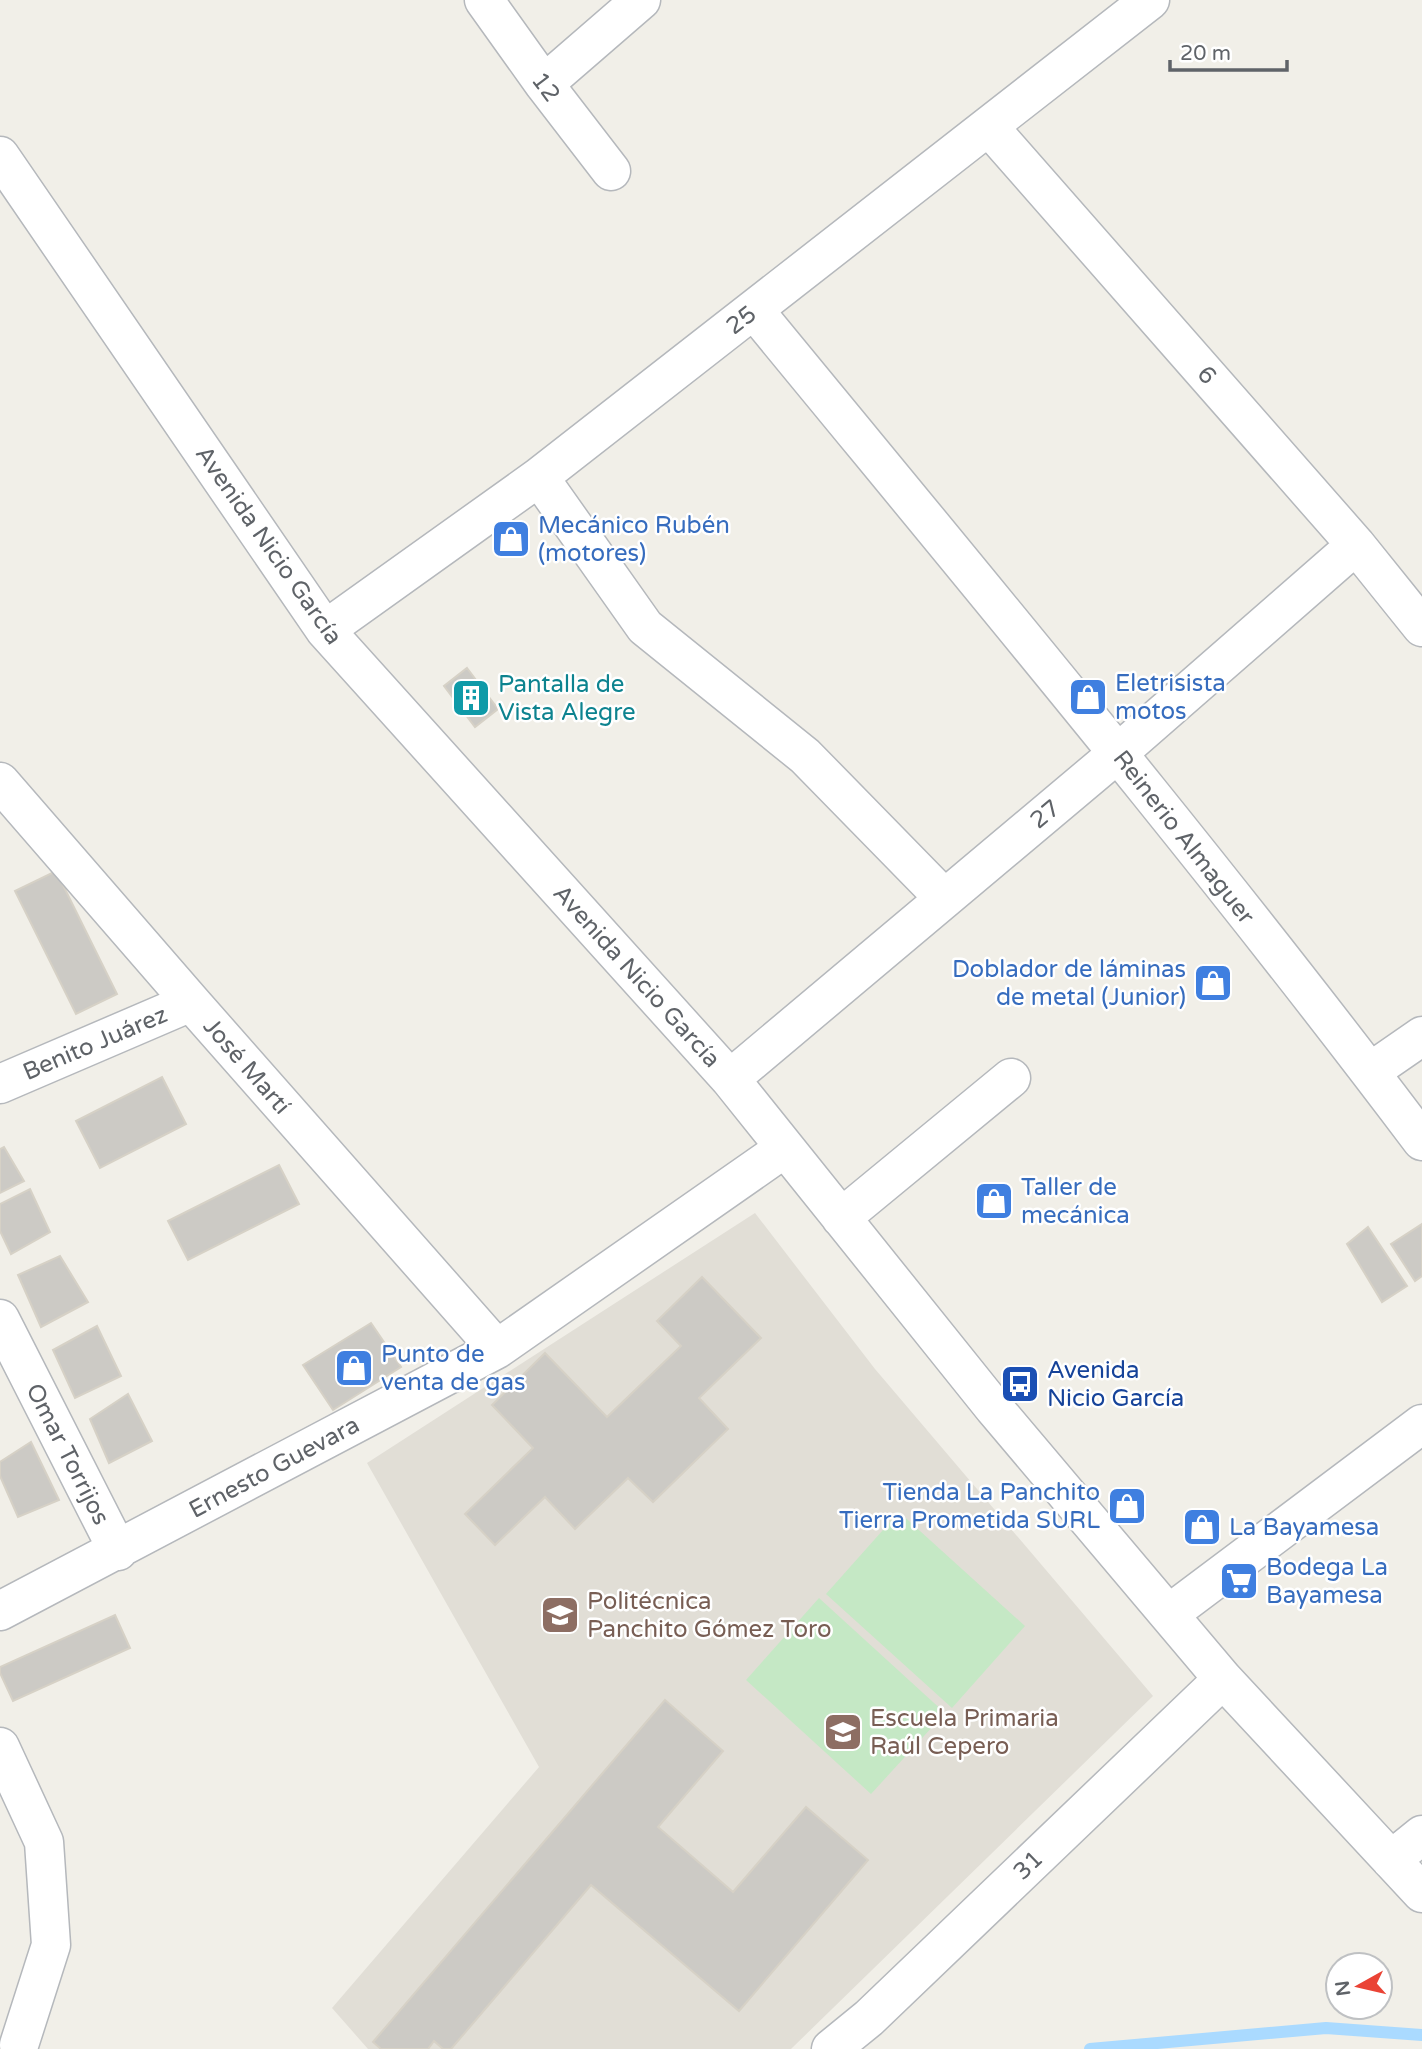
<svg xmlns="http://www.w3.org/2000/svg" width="1422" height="2049" font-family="'Varela Round',sans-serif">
	<rect width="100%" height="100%" fill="#f1efe8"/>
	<path fill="#e1ded6" d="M755,1213l120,156 278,327 -362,353h-423l-36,-41 207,-241 -172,-304z"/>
	<path fill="#c5e8c5" d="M899,1512l126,114 -73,82 -126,-114z
		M819,1598l126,115 -74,81 -125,-114z"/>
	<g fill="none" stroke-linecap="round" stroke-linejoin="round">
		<path stroke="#aadaff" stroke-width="12" d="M1090,2049l236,-21 96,7"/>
	</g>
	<path fill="#cccac5" stroke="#d6d1c6" stroke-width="2" d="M467,668l31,41 -23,18 -31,-41z
		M56,871l61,123 -41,20 -61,-123z
		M162,1077l24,47 -86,44 -24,-47z
		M4,1147l20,34 -24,12v-44z
		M279,1165l20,39 -111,56 -20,-39z
		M30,1189l20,43 -39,22 -11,-23v-27z
		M1422,1224v52l-7,5 -24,-37z
		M1368,1227l39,59 -25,16 -35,-58z
		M60,1256l28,46 -47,25 -23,-52z
		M702,1277l59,61 -62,60 29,31 -75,73 -25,-24 -53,51 -30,-32 -50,48 -30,-31 68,-66 -41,-43 53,-52 62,64 74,-71 -24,-25z
		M371,1323l30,44 -68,43 -30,-45z
		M97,1326l24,50 -46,22 -22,-48z
		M128,1394l24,47 -43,22 -19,-44z
		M31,1442l28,58 -41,17 -18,-41v-14z
		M115,1615l15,33 -117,53 -13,-28v-6z
		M665,1700l58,51 -65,76 75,65 73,-85 62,53 -129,151 -148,-126 -140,164h-8l-9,-8 -6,8h-47l-8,-7z"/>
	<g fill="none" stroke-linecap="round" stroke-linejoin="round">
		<defs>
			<path id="minor" d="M484,0l60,84 67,87
				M544,84l97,-84
				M989,127l367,418 66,82
				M0,156l325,474 405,449 264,329 229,271 199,214
				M754,310c225,274 454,547 668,831
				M539,477l106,150 160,129 139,142
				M325,630l214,-153 611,-477
				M0,782l191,220 306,347
				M1370,1072l52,-36
				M730,1079l388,-326 238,-208
				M0,1084l191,-82
				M841,1218l170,-140
				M0,1319l118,232
				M0,1611l497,-262 288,-201
				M1169,1614l253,-190
				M0,1747l44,95 7,103 -32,100
				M1391,1860l31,-25
				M831,2049l38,-31 354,-339"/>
		</defs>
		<use href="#minor" stroke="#b5b8bc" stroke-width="41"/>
		<use href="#minor" stroke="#fff" stroke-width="38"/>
	</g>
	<defs>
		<symbol id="shop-square" viewBox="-11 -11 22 22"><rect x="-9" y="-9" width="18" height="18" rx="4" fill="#3f7fe0" stroke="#fff"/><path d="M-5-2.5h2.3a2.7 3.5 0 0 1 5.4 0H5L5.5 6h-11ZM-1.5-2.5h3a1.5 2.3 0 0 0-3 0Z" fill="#fff"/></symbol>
		<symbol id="building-square" viewBox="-11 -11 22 22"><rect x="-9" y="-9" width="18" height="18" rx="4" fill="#0f9aa8" stroke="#fff"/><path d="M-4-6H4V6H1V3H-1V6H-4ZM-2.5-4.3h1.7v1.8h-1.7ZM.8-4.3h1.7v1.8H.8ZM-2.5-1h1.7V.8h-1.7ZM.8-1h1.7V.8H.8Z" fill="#fff"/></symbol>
		<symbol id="bus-square" viewBox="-11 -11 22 22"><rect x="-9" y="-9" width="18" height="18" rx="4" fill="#1a4fb4" stroke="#fff"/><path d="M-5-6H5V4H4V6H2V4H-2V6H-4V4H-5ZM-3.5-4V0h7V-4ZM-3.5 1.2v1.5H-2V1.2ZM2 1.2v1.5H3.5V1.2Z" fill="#fff"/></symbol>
		<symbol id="supermarket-square" viewBox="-11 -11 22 22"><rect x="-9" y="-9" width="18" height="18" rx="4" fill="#3f7fe0" stroke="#fff"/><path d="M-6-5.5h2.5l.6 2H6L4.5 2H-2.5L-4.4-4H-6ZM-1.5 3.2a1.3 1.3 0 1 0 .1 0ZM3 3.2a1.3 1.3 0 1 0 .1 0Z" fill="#fff"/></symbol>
		<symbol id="school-square" viewBox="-11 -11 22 22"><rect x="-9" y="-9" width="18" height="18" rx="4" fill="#8d6e63" stroke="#fff"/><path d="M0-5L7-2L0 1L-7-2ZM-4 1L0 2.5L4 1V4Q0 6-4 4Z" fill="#fff"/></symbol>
	</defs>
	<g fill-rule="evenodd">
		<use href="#shop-square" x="489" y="517" width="44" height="44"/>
		<use href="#shop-square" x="1066" y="675" width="44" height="44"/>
		<use href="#building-square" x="449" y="676" width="44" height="44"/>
		<use href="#shop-square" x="1191" y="961" width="44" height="44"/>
		<use href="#shop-square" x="972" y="1179" width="44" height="44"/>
		<use href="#shop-square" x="332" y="1346" width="44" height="44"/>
		<use href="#bus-square" x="998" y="1362" width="44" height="44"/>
		<use href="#shop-square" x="1105" y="1484" width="44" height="44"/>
		<use href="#shop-square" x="1180" y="1505" width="44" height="44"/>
		<use href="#supermarket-square" x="1217" y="1559" width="44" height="44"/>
		<use href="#school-square" x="538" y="1593" width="44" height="44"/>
		<use href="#school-square" x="821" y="1710" width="44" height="44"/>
	</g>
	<g text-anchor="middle" stroke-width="5" stroke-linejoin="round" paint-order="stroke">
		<g font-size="24" fill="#5f6368" stroke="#fff">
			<text transform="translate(546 87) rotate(53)" y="8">12</text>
			<text transform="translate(741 320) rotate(-38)" y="8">25</text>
			<text transform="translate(1207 375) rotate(49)" y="8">6</text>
			<text transform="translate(269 545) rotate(55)" y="8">Avenida Nicio García</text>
			<text transform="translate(1045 814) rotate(-40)" y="8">27</text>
			<text transform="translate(1184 837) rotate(52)" y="8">Reinerio Almaguer</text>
			<text transform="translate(637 976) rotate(48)" y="8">Avenida Nicio García</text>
			<text transform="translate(95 1043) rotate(-23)" y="8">Benito Juárez</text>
			<text transform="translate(247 1066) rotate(49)" y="8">José Martí</text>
			<text transform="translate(68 1454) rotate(63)" y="8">Omar Torrijos</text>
			<text transform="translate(274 1467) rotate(-28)" y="8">Ernesto Guevara</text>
			<text transform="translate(1028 1865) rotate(-44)" y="8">31</text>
		</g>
		<g font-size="24" fill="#366cbe" stroke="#fff" text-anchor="start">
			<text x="538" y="533">Mecánico Rubén<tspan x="538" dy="28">(motores)</tspan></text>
			<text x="1115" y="691">Eletrisista<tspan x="1115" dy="28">motos</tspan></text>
			<text x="1186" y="977" text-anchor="end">Doblador de láminas<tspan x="1186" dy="28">de metal (Junior)</tspan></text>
			<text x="1021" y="1195">Taller de<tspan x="1021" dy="28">mecánica</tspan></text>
			<text x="381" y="1362">Punto de<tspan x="381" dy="28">venta de gas</tspan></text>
			<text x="1100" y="1500" text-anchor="end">Tienda La Panchito<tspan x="1100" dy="28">Tierra Prometida SURL</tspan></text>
			<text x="1229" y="1535">La Bayamesa</text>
			<text x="1266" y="1575">Bodega La<tspan x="1266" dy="28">Bayamesa</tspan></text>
		</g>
		<g font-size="24" fill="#0d838f" stroke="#fff" text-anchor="start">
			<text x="498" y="692">Pantalla de<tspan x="498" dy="28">Vista Alegre</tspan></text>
		</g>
		<g font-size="24" fill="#164399" stroke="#fff" text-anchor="start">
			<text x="1047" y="1378">Avenida<tspan x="1047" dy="28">Nicio García</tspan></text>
		</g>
		<g font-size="24" fill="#785e54" stroke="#fff" text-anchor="start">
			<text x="587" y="1609">Politécnica<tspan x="587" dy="28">Panchito Gómez Toro</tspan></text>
			<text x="870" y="1726">Escuela Primaria<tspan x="870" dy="28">Raúl Cepero</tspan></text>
		</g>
	</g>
	<g transform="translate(1359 1986) rotate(262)"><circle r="33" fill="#ffffff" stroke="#bfc1c3" stroke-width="2"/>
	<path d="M0-5L12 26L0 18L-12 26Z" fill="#ea4335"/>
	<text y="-10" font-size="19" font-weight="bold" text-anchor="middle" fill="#5f6368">N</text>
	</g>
	<path d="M1170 60v10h117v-10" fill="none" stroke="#5f6368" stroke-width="3.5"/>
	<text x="1180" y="60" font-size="21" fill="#5f6368" stroke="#ffffff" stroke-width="5" paint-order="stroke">20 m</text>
</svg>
